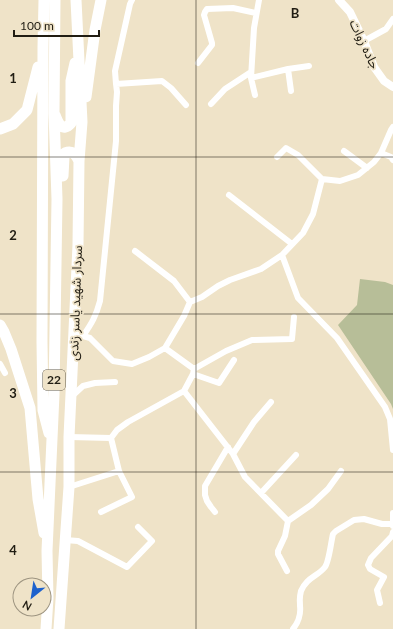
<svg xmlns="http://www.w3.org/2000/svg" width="393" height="629" font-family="Lato,'Noto Sans Arabic',sans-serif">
	<rect width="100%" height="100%" fill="#efe3c8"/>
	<path fill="#b7be98" d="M360,279l25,3 8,3v124l-2,-5 -53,-79 19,-20z"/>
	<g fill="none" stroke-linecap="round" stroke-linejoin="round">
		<path stroke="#fff" stroke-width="6" d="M364,41l22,-12 7,-10
			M198,63l14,-18v-2l-8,-28 1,-3 2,-3 26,-1 23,5
			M288,69l3,22
			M251,78l37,-9 21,-3
			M116,84l46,-3 9,7 15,17
			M255,95l-4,-17 3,-50 5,-28
			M211,104l14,-15 26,-17
			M344,151l23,17
			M381,153l10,4 2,3
			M277,157l9,-9 12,7 24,24
			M229,195l63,49
			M135,251l39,30 16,21
			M282,255l16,43 39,40 48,69 5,12 3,31
			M74,333l4,2 5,1 7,2 23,23 19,3 17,-7 16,-9 19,-32 6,-14 12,-5 16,-11 12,-6 31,-11 21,-14 21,-22 10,-19 9,-35 18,2 18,-6 16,-13 7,-9 10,-23 2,-3
			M83,336c9,-13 13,-20 17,-35l16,-160v-35l1,-14 -1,-8 -1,-13 15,-67 2,-4
			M165,348l29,21 -1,5 -9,17
			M0,364l5,9
			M194,369l32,-18 26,-11 40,-1 2,-22
			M193,374l26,9 15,-23
			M71,397l12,-11 12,-3 20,-1
			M69,437l42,1 6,-8 11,-8 56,-31 49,63 12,23 43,44 -3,15 -7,15v3l9,17
			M111,438l8,33
			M233,454l21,-32 17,-20
			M69,487l50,-16 13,26 -31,15
			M261,493l35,-38
			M215,512l-4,-5 -4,-6 -2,-6v-9l23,-39
			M393,513v11
			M288,521l23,-16 17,-16 13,-18
			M65,540l13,1 49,26 25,-26 -14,-14
			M380,603l-3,-13 7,-13 -14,-8 -2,-4 3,-7 21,-22 1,-4
			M293,629c5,-6 8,-15 7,-23 0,-7 -1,-7 1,-15 6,-14 16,-14 24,-24 4,-5 6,-25 8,-33l3,-3 18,-11 10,-1 18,5h11v2"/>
		<path stroke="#fff" stroke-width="8" d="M339,0l11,12 14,29 10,26 10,14 9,6"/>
		<path stroke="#fff" stroke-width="11" d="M44,0l-1,47 -1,295 1,68 6,23
			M86,97l9,-67 6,-30
			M55,115c3,8 7,18 16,8v-42l4,-18
			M0,129l13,-5 14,-14 11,-43
			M63,176l1,-19 1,-4c8,-3 11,2 14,8
			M0,325l4,7 7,17 19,59 8,91 6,34
			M46,629l2,-31 -1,-47 7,-157 3,-195 -3,-86 1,-113
			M59,629l10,-142v-50l9,-192 1,-84 3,-39 -6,-122"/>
	</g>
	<path fill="none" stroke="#211d13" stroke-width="1" stroke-opacity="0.55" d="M196,0v629M0,157h393M0,314h393M0,472h393"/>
	<g text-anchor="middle" stroke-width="3.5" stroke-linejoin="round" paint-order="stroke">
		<rect fill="#efe3c8" stroke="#5f5849" stroke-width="1" x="43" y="370" width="22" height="20" rx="3"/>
		<g font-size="12" font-weight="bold" fill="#211d13">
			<text x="54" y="384">22</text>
		</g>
		<g font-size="13" fill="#211d13" stroke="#efe3c8">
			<text transform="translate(365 44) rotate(65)" y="5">جاده زوات</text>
			<text transform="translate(75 303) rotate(-88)" y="5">سردار شهید یاسر زندی</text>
		</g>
	</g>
	<g font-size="13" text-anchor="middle" font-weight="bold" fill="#211d13" stroke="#efe3c8" stroke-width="3.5" stroke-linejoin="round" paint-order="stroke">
		<text x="295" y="18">B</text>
		<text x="13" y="83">1</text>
		<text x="13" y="240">2</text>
		<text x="13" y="398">3</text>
		<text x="13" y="555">4</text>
	</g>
	<g transform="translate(32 597) rotate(210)"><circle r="19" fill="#efe3c8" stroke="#9d9480"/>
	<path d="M0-3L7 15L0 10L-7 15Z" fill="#1e62cd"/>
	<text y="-6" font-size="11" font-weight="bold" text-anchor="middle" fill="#211d13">N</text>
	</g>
	<path d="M14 30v6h85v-6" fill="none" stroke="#211d13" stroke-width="2"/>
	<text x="20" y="30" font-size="12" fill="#211d13" stroke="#efe3c8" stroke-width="3" paint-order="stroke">100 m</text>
</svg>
